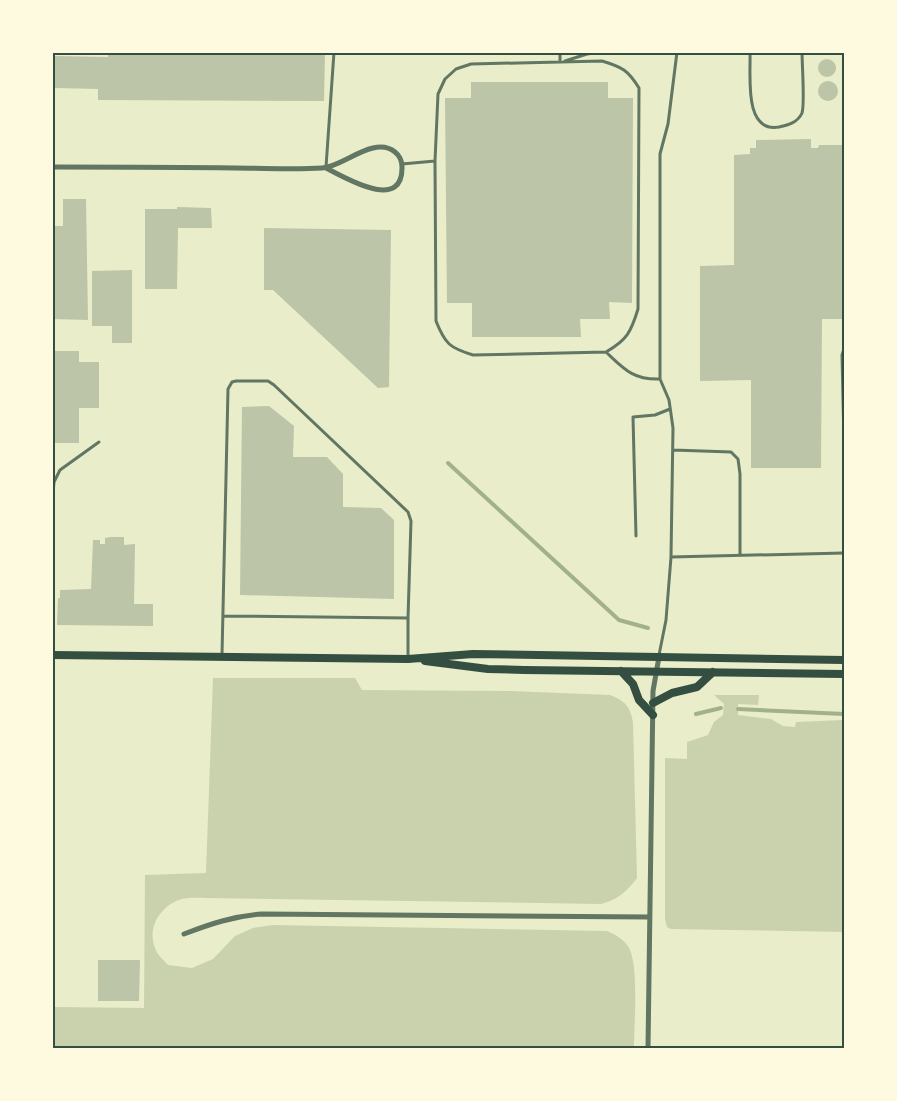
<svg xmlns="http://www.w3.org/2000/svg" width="897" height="1101" font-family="Spectral,serif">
	<rect width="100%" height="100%" fill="#e9edc9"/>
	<path fill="#cad2ad" d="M213,678h142l7,12 148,1 100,4c15,6 20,11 23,27l4,156c-11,14 -18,21 -36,26l-394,-6c-9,0 -20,-1 -28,2 -20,7 -33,30 -23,50 2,6 9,11 12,15l24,3 21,-9 22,-23 18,-8 20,-3 334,6c9,4 17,8 22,17 10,18 5,77 5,100h-581v-41l91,1 1,-133 61,-2z
		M714,695h45l-1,10 -20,-1v11l33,4 12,7 12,1 1,-5 48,-2v212l-173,-3 -4,-2 -2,-8v-161l22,1v-17l21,-7 6,-13 9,-7 1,-11z"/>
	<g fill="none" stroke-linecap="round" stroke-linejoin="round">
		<path stroke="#a3b18a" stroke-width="4" d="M448,463l171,157 29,8
			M738,709l106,5
			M696,714l25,-6"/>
	</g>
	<path fill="#bcc5a7" d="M108,52h217l-1,49 -226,-1v-11l-43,-1v-32l53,1z
		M818 68a9 9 0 1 1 18 0a9 9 0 1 1-18 0Z
		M818 91a10 10 0 1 1 20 0a10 10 0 1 1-20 0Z
		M471,82h137v16h25l-1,205 -23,-1 1,17h-30l1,18h-109v-34h-25l-2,-205h26z
		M811,139v9h7l1,-3h25v174h-22l-1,149h-70v-88l-51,1v-115l34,-1v-110l16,-1v-6h6v-8z
		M63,199h23l2,121 -36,-1v-93h11z
		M177,207l34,1 1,20h-34l-1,61h-32v-80h32z
		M264,228l127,2 -2,157 -11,1 -105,-98h-9z
		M132,270v73h-20v-17h-20v-55z
		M52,351h27v11h20v46h-20v35h-27z
		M269,406l25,20 -1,31h34l16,17v33l38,1 13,12v79l-154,-4 2,-188z
		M111,537h13v8l11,-1 -1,60h19v22l-96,-1 1,-27h2v-8l31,-1 2,-49h7v4h5v-6z
		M98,960h42l-1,41h-41z"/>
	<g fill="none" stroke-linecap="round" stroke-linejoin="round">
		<path stroke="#617663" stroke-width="3" d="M750,52c1,23 -7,81 29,75 10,-2 19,-5 23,-14 3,-9 0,-49 0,-61
			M565,61l22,-7 14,-2
			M602,61c20,6 26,9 37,27l-1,221c-7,23 -11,31 -32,43l-133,3c-23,-7 -28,-11 -37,-34l-1,-160 3,-67 7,-15 11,-10 15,-5z
			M560,62v-10
			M402,164l33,-3
			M326,167l8,-115
			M844,349l-2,6 2,88
			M606,352c18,17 27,28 54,27
			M673,450l58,2 7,7 2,15v81
			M52,504l2,-22 6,-12 39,-28
			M636,536l-3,-119 22,-2 15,-6
			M671,557l173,-4
			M224,616l184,2
			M222,655l6,-266 4,-7 4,-1h32l6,4 134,127 3,9 -3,97v39
			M659,655l7,-35 5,-63 2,-129 -4,-28 -9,-21v-225l8,-30 9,-72"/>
		<path stroke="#617663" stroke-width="5" d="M52,167c61,0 122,0 183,1 29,0 59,2 87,0 21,-1 52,-33 73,-16 5,4 7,9 7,15 1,46 -58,10 -76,1
			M184,934c26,-10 50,-18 78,-20l387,3
			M648,1048l5,-357 6,-34"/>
		<path stroke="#344e41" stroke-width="8" d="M52,655l356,4 65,-5 371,6
			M425,661l63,8 36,1 320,4
			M621,671l12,13 6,16 14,15
			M653,703l19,-10 25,-6 16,-15"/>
	</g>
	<rect width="897" height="1101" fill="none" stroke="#fefae0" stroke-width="108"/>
	<rect x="54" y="54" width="789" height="993" fill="none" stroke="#344e41" stroke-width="2"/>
</svg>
